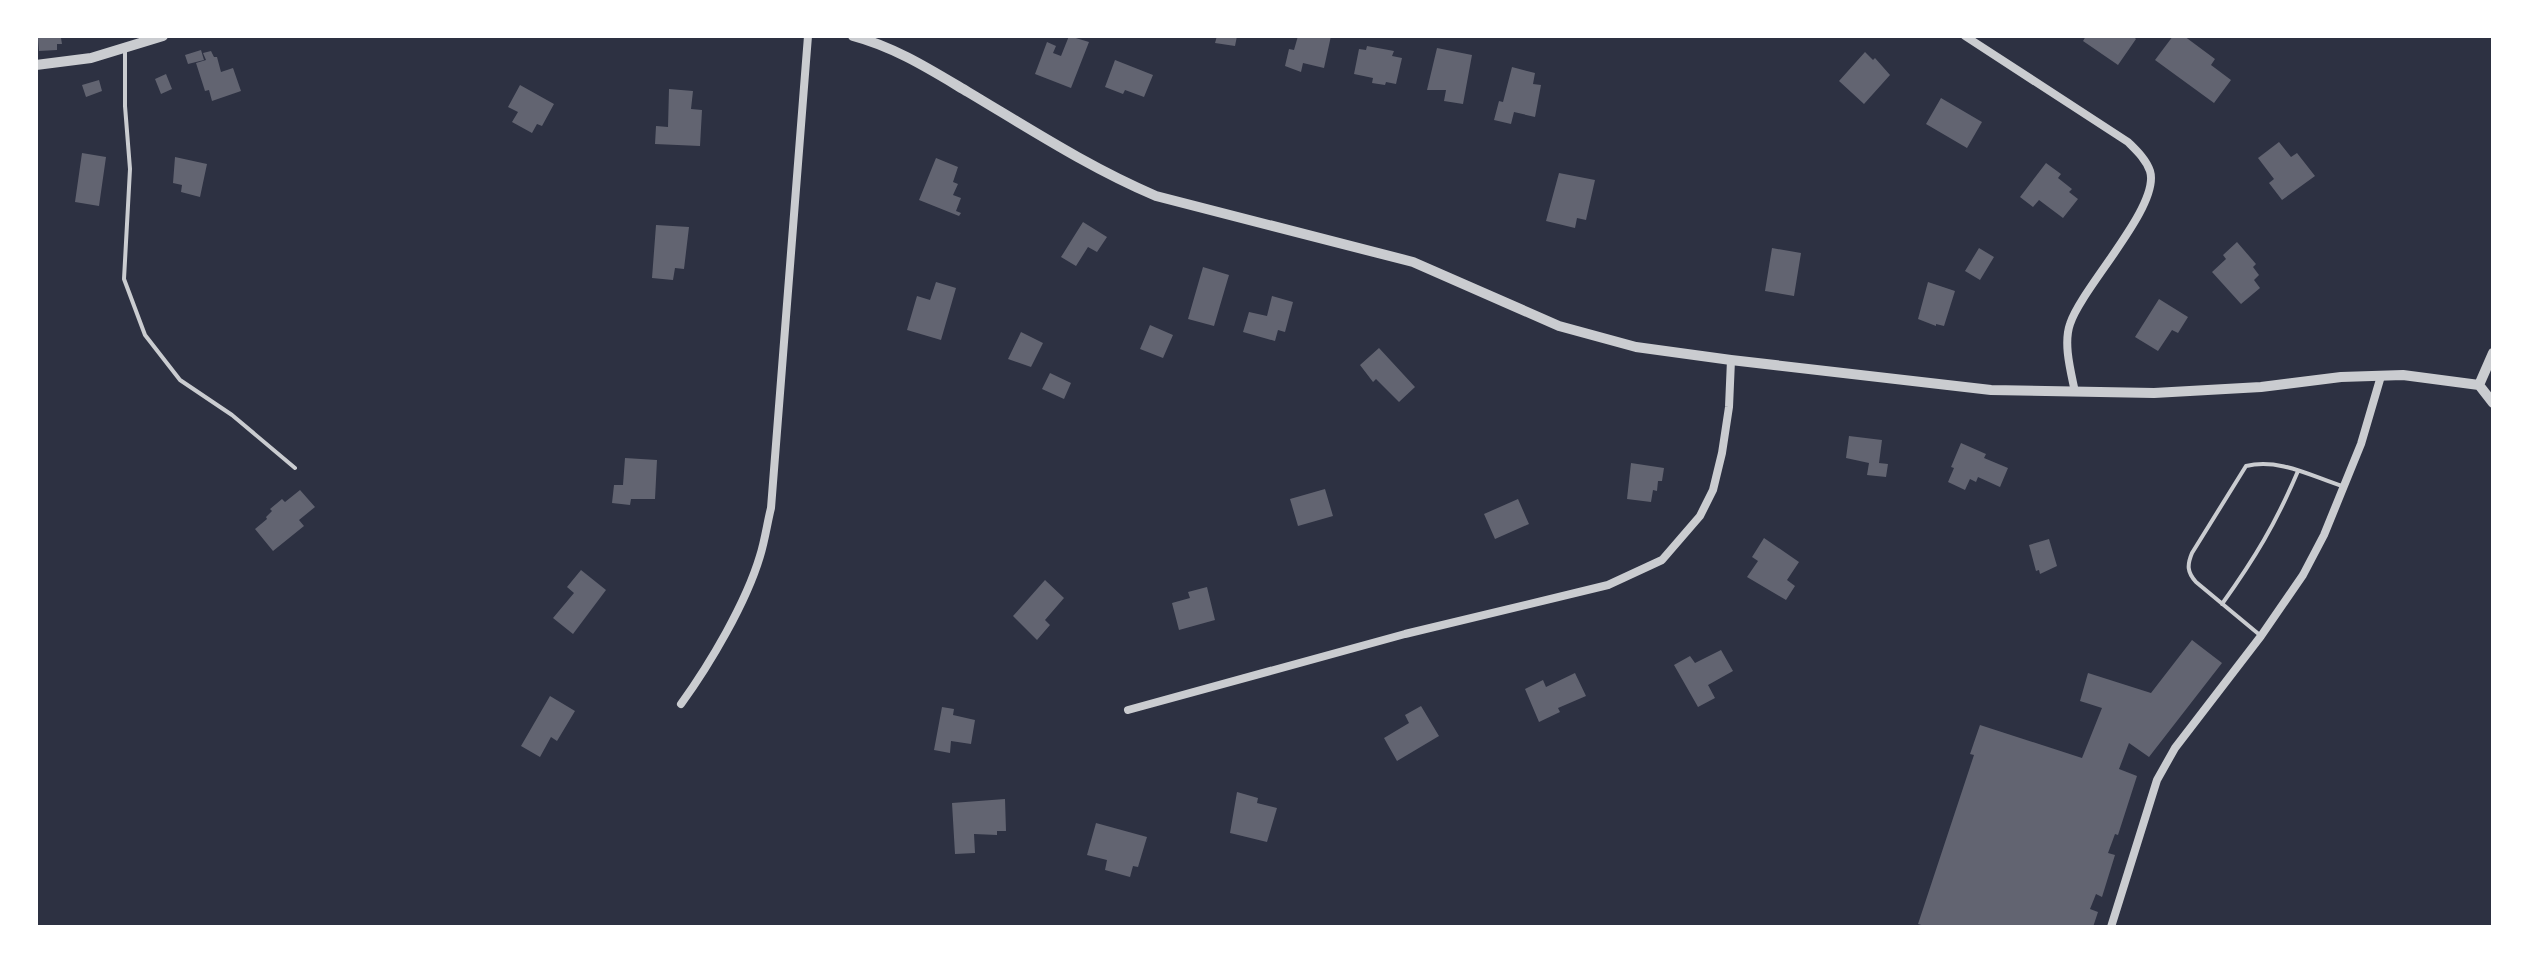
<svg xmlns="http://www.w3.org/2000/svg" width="2529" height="963" font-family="'Space Grotesk',sans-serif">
	<rect width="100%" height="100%" fill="#2d3142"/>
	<path fill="#626471" d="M1069,36l20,6 -18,46 -36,-14 12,-32 9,4 -3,7 8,3z
		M1217,36h20l-2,10 -20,-3z
		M1298,36h33l-7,32 -21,-5 -2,9 -16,-6 4,-17 5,1z
		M2086,36h47l3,3 -18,26 -35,-24z
		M2173,36h11l31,23 -4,6 20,15 -17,23 -59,-43z
		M54,37l7,1 1,6h-5v6l-18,1 -1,-13z
		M1367,46l27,5 -2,5 10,2 -6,26 -10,-2 -1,3 -13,-2 1,-5 -19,-4 5,-25 7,1z
		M1437,48l35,7 -9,49 -19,-3 2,-11h-19z
		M201,50l3,10 -16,4 -3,-9z
		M211,51l3,6h3l4,15 12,-4 8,23 -29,10 -3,-11 -4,1 -9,-28 10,-3 -3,-7z
		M1865,52l8,8 2,-2 15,17 -26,29 -25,-23z
		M1115,60l38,15 -9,22 -19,-7 -2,4 -18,-7z
		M1512,67l23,6 -2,11 8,1 -6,32 -21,-5 -3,12 -17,-4 5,-19 4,1z
		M166,74l6,15 -11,5 -6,-15z
		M99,80l3,11 -16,6 -4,-12z
		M520,85l34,19 -12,22 -5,-2 -5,9 -20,-11 6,-10 -10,-5z
		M669,89l24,2 -2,18 11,1 -2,36 -45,-2 1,-18 12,1z
		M1941,98l41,24 -15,26 -41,-24z
		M2279,142l12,15 6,-4 18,23 -33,24 -13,-17 5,-4 -16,-21z
		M82,153l24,4 -7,49 -24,-4z
		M175,157l32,7 -7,33 -19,-5 1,-7 -9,-2z
		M936,158l22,9 -5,15 5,2 -5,11 8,3 -5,13 5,2 -2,3 -40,-16z
		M2046,163l15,11 -3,4 14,11 -3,3 9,7 -15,19 -24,-18 -6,7 -13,-10z
		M1559,173l36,7 -9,40 -9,-2 -2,10 -29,-7z
		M1083,222l24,15 -10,15 -9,-5 -12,19 -15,-9z
		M656,225l33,2 -5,42 -9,-1 -2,12 -21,-2z
		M2237,242l19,22 -3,3 6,8 -5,5 6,8 -19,16 -29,-32 14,-13 -3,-4z
		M1772,248l29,5 -7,43 -29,-5z
		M1979,248l15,9 -14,23 -15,-9z
		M1203,267l26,8 -15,51 -26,-7z
		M936,282l20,6 -15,52 -34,-10 10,-34 13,4z
		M1928,282l27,9 -11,35 -8,-2v2l-18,-7z
		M1272,296l21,6 -8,30 -7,-2 -3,11 -32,-9 6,-20 18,4z
		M2159,299l29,18 -10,16 -6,-3 -14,21 -23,-14z
		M1150,325l23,10 -10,23 -23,-9z
		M1021,332l22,11 -12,24 -23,-8z
		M1379,348l36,39 -16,15 -23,-23 -3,3 -13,-17z
		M1050,373l21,10 -7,16 -22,-10z
		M1849,436l33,4 -3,23 9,1 -2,13 -19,-2 2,-12 -23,-5z
		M1961,443l25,11 -2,4 24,10 -8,19 -22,-10 -2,5 -6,-3 -5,11 -17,-8 6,-14 -3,-1z
		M625,458l32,2 -2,39h-24l-1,6 -18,-2 2,-18h9z
		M1631,463l33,5 -2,13h-4l-1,10 -4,-1 -2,12 -24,-3z
		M1325,489l8,27 -35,10 -8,-27z
		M300,490l15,17 -16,13 5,6 -31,25 -18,-22 12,-10 -1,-2 6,-6 -2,-2 12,-10 3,3z
		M1518,499l11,25 -34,15 -11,-25z
		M1764,538l35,24 -12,18 8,6 -9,14 -39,-23 11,-16 -6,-4z
		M2049,539l8,27 -17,8 -1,-4 -3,1 -7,-26z
		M581,570l25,20 -33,44 -20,-16 21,-25 -7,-6z
		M1045,580l19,18 -19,22 5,5 -13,15 -24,-24z
		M1207,587l8,33 -36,10 -7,-27 18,-5 -2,-6z
		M2192,640l30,23 -73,94 -20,-14 -10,26 18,7 -19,59 -3,-1 -7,19 7,2 -13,42 -6,-3 -6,15 8,3 -5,15h-165l-10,-3 56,-169 -4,-1 10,-29 102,33 20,-50 -22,-7 8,-28 63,20z
		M1721,650l12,21 -25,14 7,13 -17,9 -24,-42 16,-9 5,7z
		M1575,673l11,23 -28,12 2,4 -21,10 -14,-33 18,-9 3,7z
		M550,696l25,15 -18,30 -6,-4 -11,20 -19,-11z
		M1421,706l18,30 -42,25 -13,-23 25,-15 -4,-8z
		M942,707l12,2 -1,6 22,5 -4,24 -20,-3 -1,12 -16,-3z
		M1237,792l21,6 -1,5 20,5 -10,34 -37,-9z
		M1005,799l1,32h-9v4l-23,-1 1,19 -20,1 -3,-51z
		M1096,823l51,14 -9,30 -5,-1 -3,11 -25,-7 2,-10 -20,-5z"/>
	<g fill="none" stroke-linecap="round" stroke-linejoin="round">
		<path stroke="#caccd0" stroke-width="4" d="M125,49v57l5,63 -6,110 21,56 35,45 52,35 63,53
			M2222,604c33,-46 54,-81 76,-133
			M2261,636l-65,-54c-9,-10 -9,-17 -4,-29l54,-87c33,-8 65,10 96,20"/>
		<path stroke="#caccd0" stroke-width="8" d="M1965,36l163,106c8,8 18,17 22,29 11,35 -68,116 -80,153 -7,20 1,48 5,68
			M681,704c29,-40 65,-101 79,-148 5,-16 7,-32 11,-48l37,-472
			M1128,710l277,-76 203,-49 54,-25 38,-44 13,-26 9,-37 7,-46 2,-47
			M2111,927l46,-147 18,-32 86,-112 42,-61 21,-40 37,-91 20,-68"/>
		<path stroke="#caccd0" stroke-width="10" d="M853,36c42,11 78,34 115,56 62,37 122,76 188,104l257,66 146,64 77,21 95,13 260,30 163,3 107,-6 80,-10 62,-2 76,10
			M36,65l55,-7 72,-22
			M2479,385l14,-32
			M2479,385l14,18"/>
	</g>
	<rect width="2529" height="963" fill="none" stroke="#ffffff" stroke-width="76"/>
</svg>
